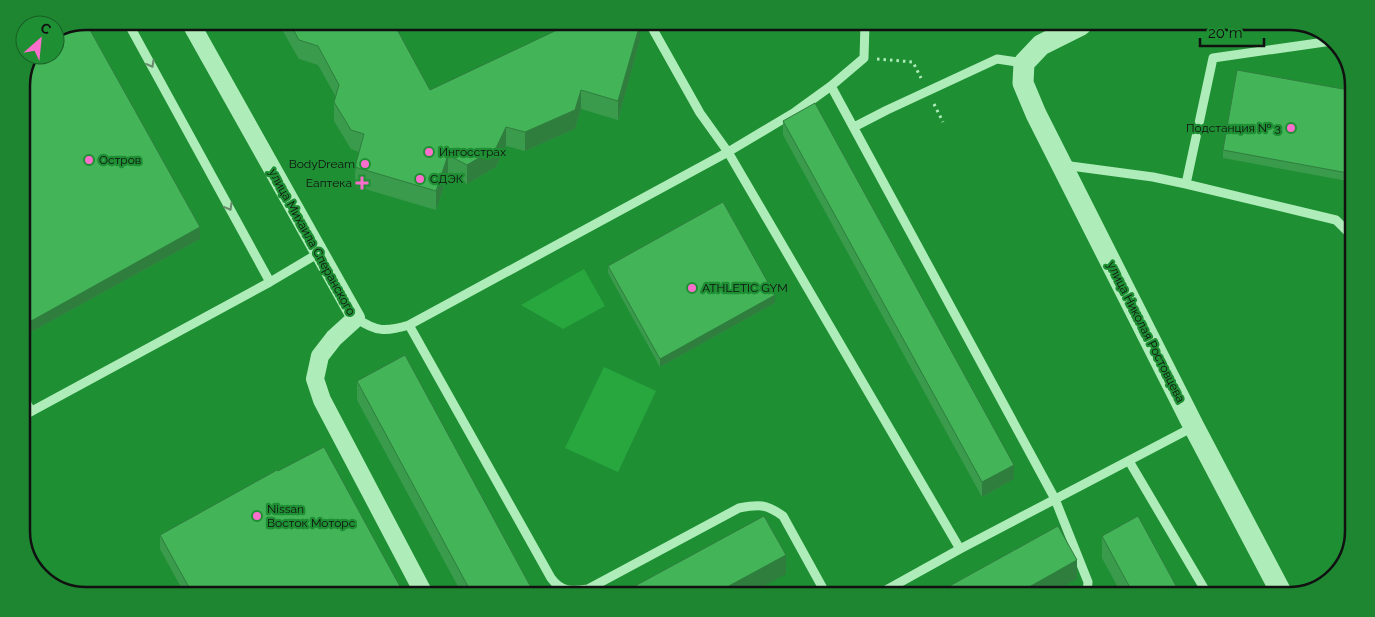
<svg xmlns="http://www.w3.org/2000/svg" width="1375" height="617" font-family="Raleway,sans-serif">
	<rect width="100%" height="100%" fill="#1f8f34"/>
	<path fill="#28a73f" d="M584,269l21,37 -42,23 -42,-24z
		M604,367l52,24 -38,81 -53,-24z"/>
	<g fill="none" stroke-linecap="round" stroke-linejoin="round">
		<path stroke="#aeedb9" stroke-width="3" stroke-dasharray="2.5 4" stroke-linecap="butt" d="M877,59l36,3 8,16
			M934,104l9,18"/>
		<path stroke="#aeedb9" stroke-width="9" d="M127,21l143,261
			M650,24l50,89 28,39 232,397
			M831,86l224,413 33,83 -1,13
			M854,127l33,-17 110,-51 27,4
			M1063,165l90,12 33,7 150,36 16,16
			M1186,184l27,-126 119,-17
			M356,318c20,14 30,14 53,7l319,-173 67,-40 36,-26 33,-28 1,-34
			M409,325l142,253c11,15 21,13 37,11l151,-81c20,-4 27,-4 44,8l43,78
			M21,393l10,18
			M21,417l249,-135 49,-29
			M1129,461l79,134
			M879,594l81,-45 233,-122"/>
		<path stroke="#aeedb9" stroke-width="18" d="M190,22l166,296 -22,20 -14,18 -5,23 7,21 101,192"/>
		<path stroke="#aeedb9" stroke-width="21" d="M1081,25l-40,20 -17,18 -1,20 13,31 158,313 89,169"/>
	</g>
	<path fill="#3a9b4c" d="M281,22h112l37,68 210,-66v16l-22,80 -37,-11 -6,20 -50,22 -19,-5 -10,21 -29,17 -19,-10 -12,36 -81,-24v-19l4,-15 -8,-3 -17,-28v-19l2,-5 -18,-32 -19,-6 -18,-31z
		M21,82l179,157 -176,97 -3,-5z
		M1354,91l-1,91 -130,-24v-8z
		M783,121l231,358 -32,18 -199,-362z
		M608,266l167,37 -115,64 -52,-94z
		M357,381l177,212 -73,-1 -104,-192z
		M278,471l125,121 -220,-1 -23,-42v-14z
		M1102,536l79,59h-59l-20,-37z"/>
	<path fill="#2f7e3e" d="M640,24v16l-22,80v-19z
		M581,90v19l-6,20 -50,22v-19z
		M506,127v19l-10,21 -29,17v-19z
		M448,155v19l-12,36v-19z
		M200,227v12l-176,97v-11z
		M775,295v8l-115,64v-8z
		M1014,465v14l-32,18v-15z
		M786,555v19l-36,20 -34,-1z
		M1077,560v19l-29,16h-33z"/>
	<path fill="#43b458" stroke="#2f7e3e" d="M85,21l115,206 -176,98 -3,-5v-238l13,-27h21v-21z
		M289,22h104l37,68 127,-60 2,-7 81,1 -22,77 -37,-11 -6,20 -50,22 -19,-5 -10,21 -29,17 -19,-10 -12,36 -81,-24 9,-33 -13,-4 -17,-28 5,-17 -21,-39 -19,-6z
		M1237,70l117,21 -1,83 -130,-24z
		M815,103l199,362 -32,17 -199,-361z
		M723,202l52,93 -115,64 -52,-93z
		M405,355l129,238 -63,-1 -114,-211z
		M324,447l79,145 -212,-1 -31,-56 117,-65 1,1z
		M764,516l22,39 -70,38h-94z
		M1138,516l43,79h-47l-32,-59z
		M1058,526l19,34 -62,35 -80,-1z"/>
	<defs><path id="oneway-chevron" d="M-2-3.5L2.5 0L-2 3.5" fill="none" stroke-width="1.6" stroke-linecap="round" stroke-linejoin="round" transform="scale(1.25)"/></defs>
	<g stroke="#678a6d">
		<use href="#oneway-chevron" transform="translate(151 64) rotate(61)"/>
		<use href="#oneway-chevron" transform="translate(229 207) rotate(61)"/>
	</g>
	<g fill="#fb6ecb" stroke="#1f8f34" stroke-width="2">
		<circle cx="1291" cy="128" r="5"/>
		<circle cx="429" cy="152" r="5"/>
		<circle cx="89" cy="160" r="5"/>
		<circle cx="365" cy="164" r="5"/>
		<circle cx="420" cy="179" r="5"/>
		<path d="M359.5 175.5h5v5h5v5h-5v5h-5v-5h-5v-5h5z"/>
		<circle cx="692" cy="288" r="5"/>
		<circle cx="257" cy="516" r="5"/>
	</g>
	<g text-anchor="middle" stroke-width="4.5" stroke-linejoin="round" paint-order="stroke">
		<g font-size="12" fill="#111" stroke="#1f8f34" text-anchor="start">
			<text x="1281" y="132" text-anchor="end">Подстанция № 3</text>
			<text x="439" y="156">Ингосстрах</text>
			<text x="99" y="164">Остров</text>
			<text x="355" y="168" text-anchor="end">BodyDream</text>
			<text x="430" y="183">СДЭК</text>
			<text x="352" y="187" text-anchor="end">Еаптека</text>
			<text x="702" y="292">ATHLETIC GYM</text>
			<text x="267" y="513">Nissan<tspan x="267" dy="14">Восток Моторс</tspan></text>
		</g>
		<g font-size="12" fill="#111" stroke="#1f8f34">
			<text transform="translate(312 242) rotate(61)" y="4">улица Михаила Сперанского</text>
			<text transform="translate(1146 332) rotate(63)" y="4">улица Николая Ростовцева</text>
		</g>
	</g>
	<path d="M0 0H1375V617H0ZM86 30H1289A56 56 0 0 1 1345 86V531A56 56 0 0 1 1289 587H86A56 56 0 0 1 30 531V86A56 56 0 0 1 86 30Z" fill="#1e8531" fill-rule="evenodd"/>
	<path fill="none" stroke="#111" stroke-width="2.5" d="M86 30H1289A56 56 0 0 1 1345 86V531A56 56 0 0 1 1289 587H86A56 56 0 0 1 30 531V86A56 56 0 0 1 86 30Z"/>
	<g transform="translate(40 40) rotate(27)"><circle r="24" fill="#1f8f34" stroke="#195d26"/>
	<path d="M0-4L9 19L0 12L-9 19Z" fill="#fb6ecb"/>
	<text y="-8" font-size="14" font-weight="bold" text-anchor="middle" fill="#111111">С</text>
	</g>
	<path d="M1200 38v8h64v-8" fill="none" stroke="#111111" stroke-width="2.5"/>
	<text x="1208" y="38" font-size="15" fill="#111111" stroke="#1f8f34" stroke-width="4" paint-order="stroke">20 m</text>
</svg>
